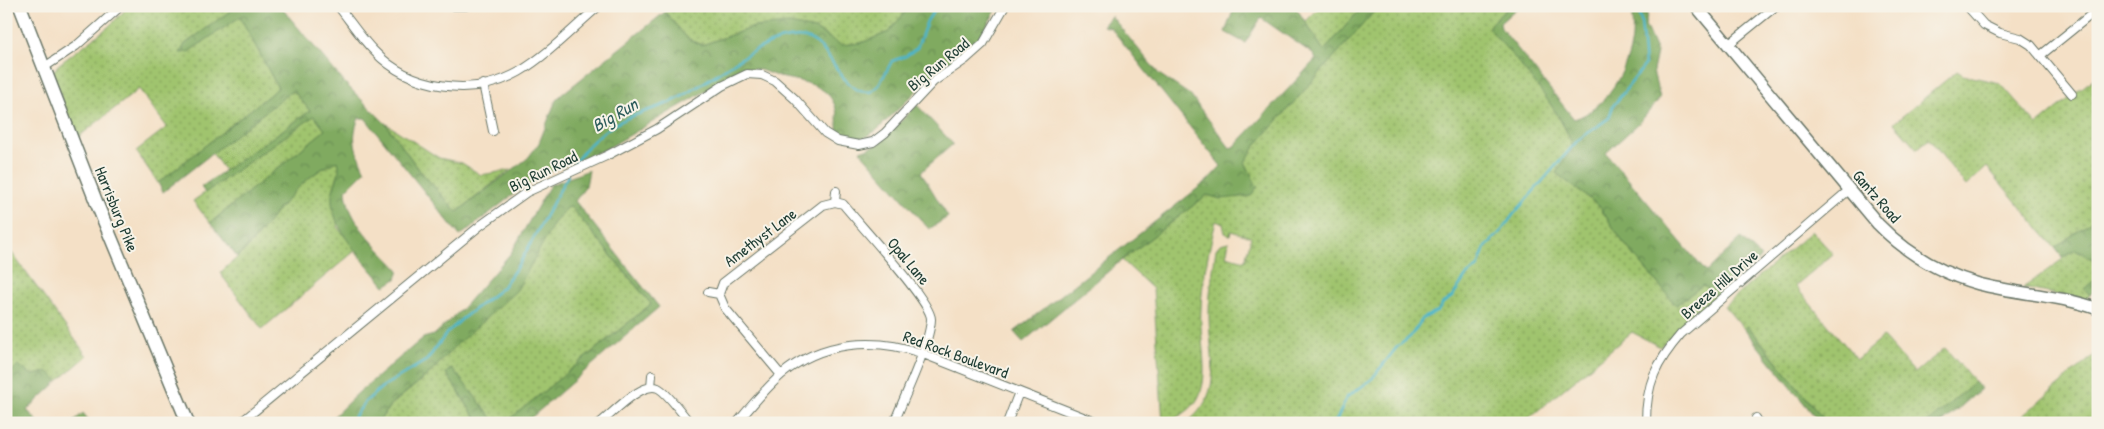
<svg xmlns="http://www.w3.org/2000/svg" width="2104" height="429" font-family="'Patrick Hand',sans-serif">
	<defs>
		<pattern id="grass-dots" width="8" height="8" patternUnits="userSpaceOnUse" patternTransform="scale(1.25)"><rect width="8" height="8" fill="#a0c46e"/><path d="M2 2h.1M6 6h.1" fill="none" stroke="#82a05b" stroke-width="1.8" stroke-linecap="round"/></pattern>
		<pattern id="forest-crowns" width="20" height="18" patternUnits="userSpaceOnUse" patternTransform="scale(1.25)"><rect width="20" height="18" fill="#80aa61"/><path d="M2 6a3 3 0 1 1 6 0M12 15a3 3 0 1 1 6 0" fill="none" stroke="#688c51"/></pattern>
	</defs>
	<rect width="100%" height="100%" fill="#f7f3e8"/>
	<filter id="ink" filterUnits="userSpaceOnUse"><feTurbulence type="fractalNoise" baseFrequency=".02" numOctaves="2"/><feDisplacementMap in="SourceGraphic" scale="10" xChannelSelector="R" yChannelSelector="G"/><feConvolveMatrix kernelMatrix="1 2 1 2 8 2 1 2 1" color-interpolation-filters="sRGB"/></filter>
	<filter id="wash" filterUnits="userSpaceOnUse"><feTurbulence type="fractalNoise" baseFrequency=".0096" numOctaves="4" result="noise"/><feDisplacementMap in="SourceGraphic" scale="20" xChannelSelector="R" yChannelSelector="G"/><feGaussianBlur stdDeviation="1.12" result="paint"/><feColorMatrix in="noise" values="0 0 0 0 0 0 0 0 0 0 0 0 0 0 0 0 0 1.4 0 .05"/><feComposite in="paint" operator="in"/></filter>
	<g filter="url(#wash)">
		<rect width="100%" height="100%" fill="#f4e0c6"/>
		<path fill="url(#grass-dots)" stroke="#608051" d="M129,6h108l-52,38 3,8 52,-36 38,72 -120,95 -22,-32 31,-24 -28,-38 -62,49 -25,-64 6,-9 49,-37z
			M671,6h239l-21,26 -28,11 -20,2 -26,-16 -61,-2 -52,18 -15,-7 -22,-26z
			M1321,6h42l-39,45 -19,-29z
			M1379,6h131l-20,18c26,34 69,83 83,123l-17,26 43,33 24,36 53,63 28,-21 11,12 -55,51 -28,-15 -109,91h-337c40,-30 23,-67 23,-108 0,-22 4,-44 7,-66l4,-5 9,-2 -3,14 19,5 6,-24 -20,-6 -1,4 -5,-2 -2,-9 -7,-3c-7,29 -14,58 -15,88 -3,45 23,97 -38,113l-10,-133 -31,-29 85,-65 14,4 36,-12 -12,-25 11,-17z
			M1957,71l6,4 37,8 37,42 61,-50v141l-43,32 -68,-81 -21,19 -37,-47 -12,10 -23,-26z
			M293,90l17,21 -85,60 -13,-18z
			M314,116l11,14 -115,93 -17,-22z
			M385,123l54,35 23,5 19,12 29,-5 -53,42 -37,-41z
			M338,161l2,7 -8,26 6,34 18,22 -94,79 -42,-56c9,-9 20,-17 28,-26 27,-31 51,-71 90,-86z
			M571,207l80,97 -146,119h-9l-44,-55 -6,5 33,50h-101l12,-17 40,-33 23,-25 113,-140z
			M1812,231l21,23 -38,32 62,73 26,-22 32,36 30,-25 30,34 -48,41h-100l-79,-97 -4,3 -20,-23z
			M6,245l81,111 -29,25 -9,-9 -17,4 -14,-11 -12,12z
			M2075,250l23,12v15l-14,12 6,6 -6,5 -61,-12z
			M2098,352v65l-7,6h-77z"/>
		<path fill="url(#forest-crowns)" stroke="#50744a" d="M237,6h43l64,76 41,41 35,48 37,41 71,-54 11,-15 17,-43 5,-5 104,-83 22,26 15,7 52,-18 35,-3 26,5 26,16 20,-2 28,-11 21,-26h89l-22,35 -48,38 -52,51 -13,8 -21,-1 -6,-5c0,-7 1,-16 -1,-23 -7,-26 -35,-27 -56,-32 -17,-5 -19,-10 -38,-7l-136,79 -57,23 -35,22 -54,42 -95,-118h-6c-9,21 -3,33 6,53l-19,19c1,32 32,57 53,80l-3,9 -11,7c-20,-25 -56,-58 -53,-91 2,-12 10,-22 6,-34 -44,16 -68,66 -101,96l-27,-34 115,-93 -11,-14 -109,77 -4,-6 109,-76 -17,-21 -130,102 -5,-9 120,-95 -38,-71 -52,35 -8,1 5,-9z
			M1235,6h60l29,45 39,-45h16l-123,139 -11,17 12,25 -6,9 -30,3 -14,-4 -85,65 -99,82 -9,-10 193,-151 14,-15 -110,-138 -8,-2 8,-10 48,58 31,21 40,53 5,-2 81,-87 -3,-5 -52,-36 -16,25 -20,-11z
			M1510,6h9l-19,17 1,5 73,91c31,-9 55,-50 58,-81 1,-11 0,-22 -1,-32h18l-4,19 12,27 -4,19 7,27 -20,24 -34,31 100,119 35,-34 20,19 -46,39 -12,-11 -27,20 -53,-63 -24,-36 -43,-33 17,-26c-13,-40 -57,-86 -84,-119l1,-4z
			M917,105l36,39 -32,28 27,45 -19,12 -69,-78 17,-6z
			M589,170l-3,16 -11,15 84,106 -134,116h-20l146,-119 -80,-97 -5,1 -12,15 -37,67 -64,58 -23,25 -40,32 -12,18h-51l31,-30 65,-55 11,-3 27,-25 50,-57 39,-68z
			M2098,216v46l-23,-12 -12,8 -8,-10z
			M2098,277v11l-8,7 -6,-6z
			M1748,326l79,97h-7l-76,-94z
			M18,365l14,10 17,-3 9,9 -31,29 12,13h-33v-46z
			M452,368l44,55h-17l-33,-50z
			M1975,382l6,7 -39,34h-15z
			M83,413l8,10h-19z"/>
		<g fill="none" stroke-linecap="round" stroke-linejoin="round">
			<path stroke="#4cb5ca" stroke-width="2.5" d="M572,168c7,-13 17,-24 29,-34 20,-17 46,-22 70,-32 37,-16 93,-72 135,-64 20,4 32,41 50,51 4,3 10,3 15,3l8,-7 13,-24 14,-5 11,-8 10,-27 10,-15
				M350,423l15,-21 17,-15 45,-27 19,-26 17,-16 39,-30 19,-27 47,-86
				M1331,423l5,-2 11,-24 24,-17 26,-33 13,-10 13,-19 15,-7 5,-8 9,-6 14,-21 12,-9 7,-20 6,-4 2,-5 7,-5 13,-18 65,-75 31,-22 4,-12 32,-41 -4,-44 -3,-15"/>
		</g>
	</g>
	<g filter="url(#ink)">
		<g fill="none" stroke-linecap="round" stroke-linejoin="round">
			<defs>
				<path id="minor" d="M338,6c12,15 23,32 36,45 36,38 99,47 145,21 29,-17 54,-44 80,-66
					M454,6h12
					M1967,6l17,19 16,8 20,5 11,7 41,49
					M1728,45l48,-39
					M2041,55l57,-46
					M43,68l33,-22 45,-40
					M483,84l10,47
					M835,202l1,-11
					M708,292l11,2
					M781,375l-56,-67 -6,-14 4,-11 100,-78 12,-3 8,2c15,19 88,97 88,115 -1,25 -27,78 -37,104
					M651,387l1,-12
					M1756,418l3,5
					M240,423l241,-198 46,-33 79,-36 51,-27 65,-43 25,-12 15,1 13,6 20,18 30,34 13,8 21,4 14,-3 12,-9 48,-51 32,-22 18,-16 22,-38
					M600,423c13,-10 42,-42 58,-35 9,4 25,27 32,35
					M737,423c14,-17 28,-34 44,-48 40,-34 93,-38 140,-22l177,70
					M1007,423l12,-31
					M1646,423c0,-40 10,-60 35,-89l168,-144"/>
				<path id="secondary" d="M1696,6l182,218c28,29 62,49 101,60 39,10 80,11 119,25"/>
				<path id="primary" d="M20,6l77,198 91,219"/>
			</defs>
			<use href="#minor" stroke="#6a7667" stroke-width="10"/>
			<use href="#secondary" stroke="#6a7667" stroke-width="14"/>
			<use href="#primary" stroke="#6a7667" stroke-width="15"/>
			<use href="#minor" stroke="#fff" stroke-width="8"/>
			<use href="#secondary" stroke="#fff" stroke-width="11"/>
			<use href="#primary" stroke="#fff" stroke-width="12"/>
		</g>
	</g>
	<g text-anchor="middle" stroke-width="4" stroke-linejoin="round" paint-order="stroke">
		<g font-size="16" fill="#1f3d34" stroke="#f7f3e8">
			<text transform="translate(938 64) rotate(-39)" y="6">Big Run Road</text>
			<text transform="translate(543 171) rotate(-26)" y="6">Big Run Road</text>
			<text transform="translate(1877 196) rotate(49)" y="6">Gantz Road</text>
			<text transform="translate(117 209) rotate(68)" y="6">Harrisburg Pike</text>
			<text transform="translate(760 237) rotate(-37)" y="6">Amethyst Lane</text>
			<text transform="translate(909 261) rotate(50)" y="6">Opal Lane</text>
			<text transform="translate(1719 284) rotate(-41)" y="6">Breeze Hill Drive</text>
			<text transform="translate(956 354) rotate(20)" y="6">Red Rock Boulevard</text>
		</g>
		<g font-size="18" font-style="italic" fill="#2a5b5a" stroke="#f7f3e8">
			<text transform="translate(615 115) rotate(-30)" y="6">Big Run</text>
		</g>
	</g>
	<rect width="2104" height="429" fill="none" stroke="#f7f3e8" stroke-width="25"/>
</svg>
